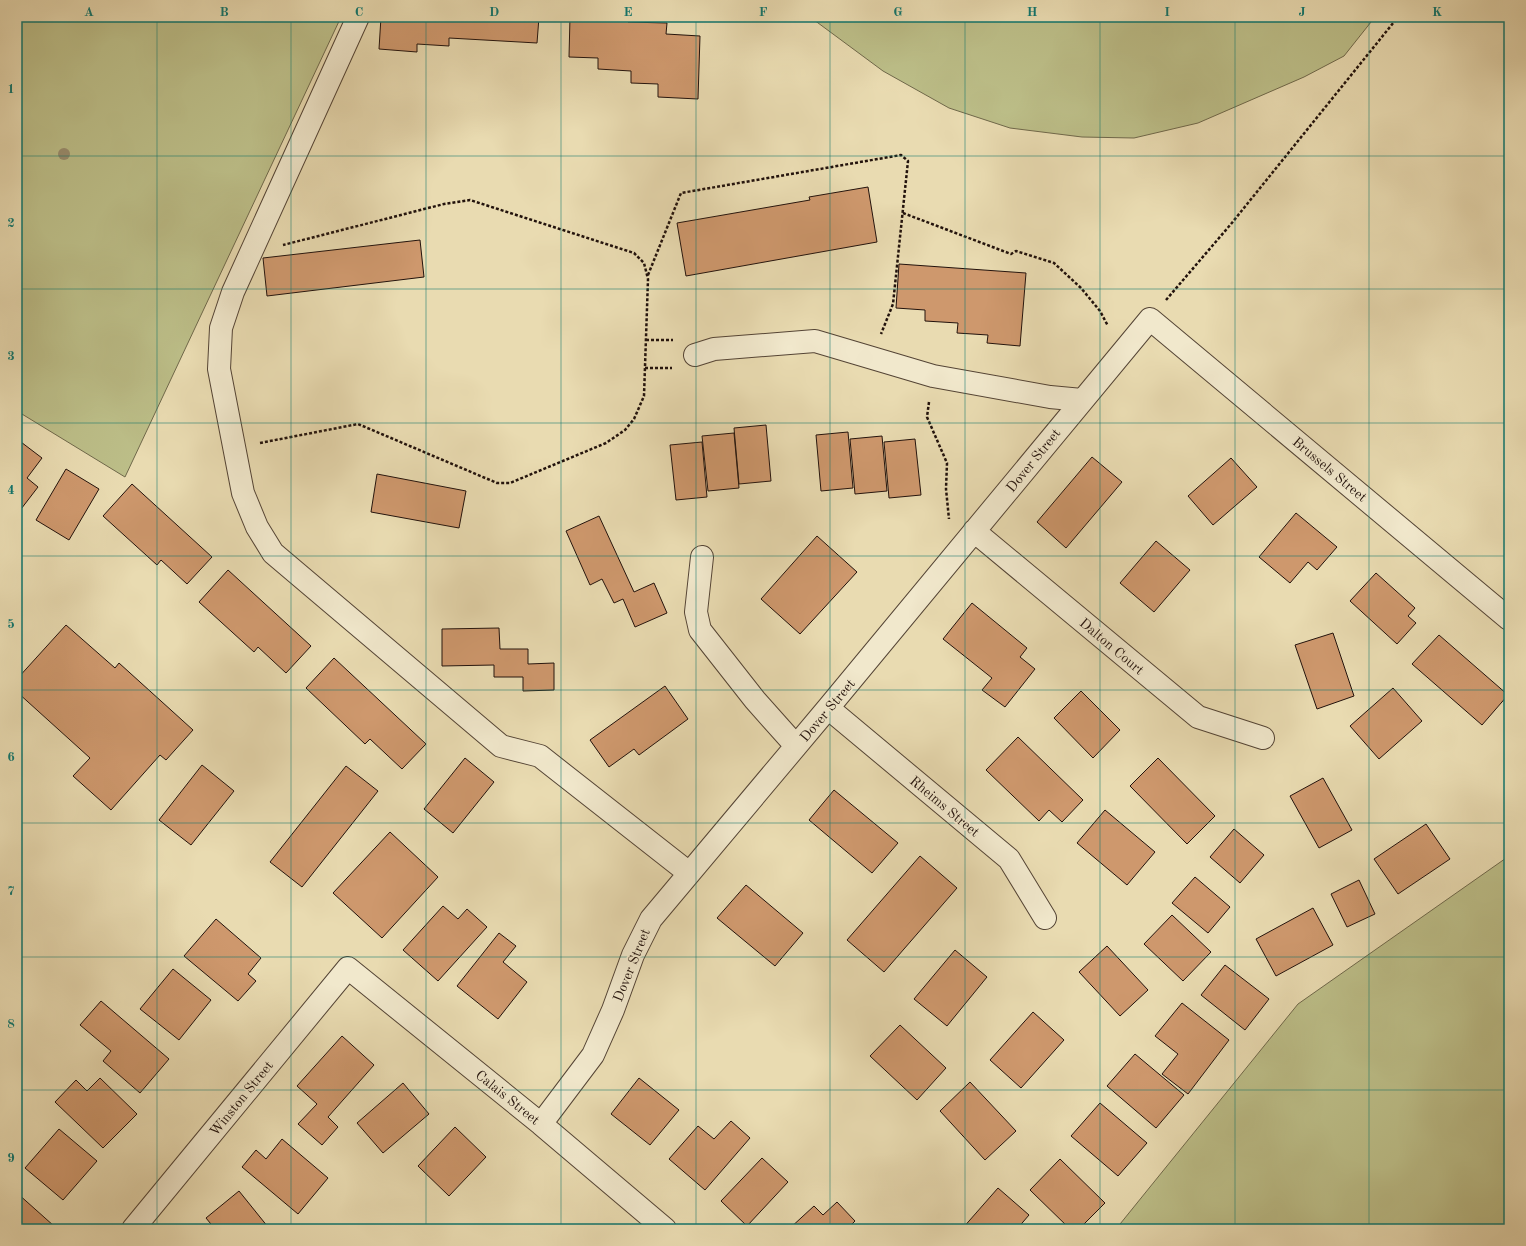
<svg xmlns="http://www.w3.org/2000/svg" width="1526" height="1246" font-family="'Old Standard TT',serif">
	<rect width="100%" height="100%" fill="#e9dbb1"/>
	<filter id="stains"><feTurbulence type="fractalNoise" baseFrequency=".005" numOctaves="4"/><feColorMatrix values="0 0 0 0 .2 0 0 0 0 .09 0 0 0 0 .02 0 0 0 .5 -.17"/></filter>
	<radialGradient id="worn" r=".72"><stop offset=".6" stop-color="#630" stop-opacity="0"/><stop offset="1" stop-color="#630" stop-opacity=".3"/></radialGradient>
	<path fill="#bcbe88" stroke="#6f684a" d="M17,17h324l-216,460 -108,-66z
		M810,17h565l-31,39 -40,21 -106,46 -64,15 -52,-1 -72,-9 -61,-20 -66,-37z
		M1509,856v373h-393l182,-225z"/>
	<path fill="#ce986d" stroke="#22120c" d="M381,17h158l-2,26 -88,-5v8l-32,-2v8l-38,-3z
		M570,17h58v5l39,1 -1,11 34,2 -2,63 -40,-2v-13l-27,-1v-12l-33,-2v-11l-29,-1z
		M868,187l9,55 -191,34 -9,-53 133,-23 -1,-3z
		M420,240l4,37 -157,19 -4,-38z
		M899,264l127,9 -6,73 -33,-3 1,-8 -31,-2 1,-10 -33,-2v-11l-29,-2z
		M766,425l5,56 -32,3 -5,-56z
		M848,432l5,56 -32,3 -5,-56z
		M734,433l5,55 -31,3 -6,-55z
		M882,436l5,55 -32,3 -5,-55z
		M17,439l25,19 -15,20 11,9 -20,26 -1,-1z
		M915,439l6,56 -32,3 -5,-56z
		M702,442l5,55 -31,3 -6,-55z
		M1092,457l30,25 -56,66 -29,-26z
		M1231,458l26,29 -44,38 -25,-29z
		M66,469l33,20 -30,51 -33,-20z
		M377,474l89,17 -7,37 -88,-16z
		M132,484l80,73 -25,27 -26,-24 -4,5 -54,-49z
		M1296,513l41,34 -20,23 -9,-8 -18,21 -31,-26z
		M599,516l35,76 20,-9 13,30 -32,14 -12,-28 -9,4 -12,-24 -12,6 -24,-54z
		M817,536l40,36 -57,62 -39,-35z
		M1156,541l34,29 -36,42 -34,-29z
		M228,570l83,76 -25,27 -28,-26 -4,5 -55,-50z
		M1376,573l39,35 -7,8 8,7 -19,21 -47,-43z
		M972,603l55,45 -7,9 15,12 -30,38 -23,-17 10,-12 -49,-39z
		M66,625l49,43 4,-5 74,67 -27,30 -6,-5 -49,55 -38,-34 17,-18 -73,-66v-13z
		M499,628l1,21h28v15l26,-1v27l-31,1v-14h-29v-12l-52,1v-37z
		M1333,633l21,63 -37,13 -22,-64z
		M1439,635l69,60 -26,30 -70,-61z
		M334,658l92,86 -24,25 -32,-30 -5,5 -59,-56z
		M665,686l23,33 -49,36 -5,-6 -25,18 -19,-27z
		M1393,688l29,33 -43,38 -29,-33z
		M1081,691l39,39 -27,28 -39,-40z
		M1018,737l65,63 -21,22 -13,-12 -10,11 -53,-51z
		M465,758l29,24 -41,51 -29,-24z
		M1158,758l57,58 -28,28 -57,-58z
		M202,765l32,26 -43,54 -32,-25z
		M346,766l32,25 -76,96 -32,-25z
		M1323,778l29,52 -33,18 -29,-52z
		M834,790l64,53 -26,30 -63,-53z
		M1105,810l50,42 -28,33 -50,-42z
		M1426,824l24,35 -52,35 -24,-35z
		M1234,829l30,26 -24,28 -30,-26z
		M390,832l48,45 -56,61 -49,-45z
		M920,856l37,32 -73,84 -37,-32z
		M1195,877l35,30 -22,26 -36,-30z
		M1359,880l16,34 -28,13 -16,-33z
		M746,885l57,48 -28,33 -58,-48z
		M443,906l15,13 9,-10 20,18 -49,54 -35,-31z
		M1313,908l20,37 -57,31 -20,-37z
		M1172,915l39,37 -28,29 -39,-37z
		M216,919l45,39 -13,16 8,7 -18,20 -54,-45z
		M499,933l17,13 -13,16 24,20 -29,37 -41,-33z
		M1107,946l41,44 -28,26 -41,-44z
		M955,950l32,27 -40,49 -33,-27z
		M1225,965l44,34 -24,31 -44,-35z
		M173,969l38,31 -32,40 -39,-31z
		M101,1001l68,58 -29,34 -37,-32 8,-10 -31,-26z
		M1182,1003l47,37 -41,54 -26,-20 16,-20 -23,-18z
		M1033,1012l31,28 -43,48 -31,-28z
		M900,1025l46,43 -29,32 -47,-44z
		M342,1036l32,29 -46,52 10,10 -16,18 -24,-21 19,-20 -20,-18z
		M1135,1054l49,41 -28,33 -49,-42z
		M100,1078l37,36 -34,34 -48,-46 21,-22 11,11z
		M639,1078l40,32 -29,35 -39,-31z
		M970,1082l46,49 -31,29 -45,-49z
		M403,1083l26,31 -46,39 -26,-30z
		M1100,1103l47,40 -29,33 -47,-40z
		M731,1121l19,17 -45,52 -36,-31 29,-33 16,13z
		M455,1127l31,30 -37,39 -31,-30z
		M59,1129l38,32 -34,39 -38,-32z
		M282,1139l46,39 -30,36 -56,-47 14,-17 10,9z
		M762,1158l26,24 -41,44 -26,-25z
		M1060,1159l45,44 -26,26h-9l-40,-39z
		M998,1188l31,27 -12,14h-55z
		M239,1191l29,36 -2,2h-51l-9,-11z
		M17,1193l37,33 -3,3h-34z
		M837,1202l18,19 -8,8h-58l25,-23 9,9z"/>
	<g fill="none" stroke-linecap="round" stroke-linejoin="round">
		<defs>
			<path id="street" d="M358,17l-125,275 -12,36 -2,41 24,124 14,34 16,26 228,193 39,10 149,117
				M695,355l19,-6 101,-8 118,35 117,21 32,3
				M974,531l224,186 65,21
				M702,557l-6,55 4,18 55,70 41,46
				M828,708l181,151 36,59
				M541,1124l52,-69 20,-45 20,-55 18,-36 177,-211 322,-389 359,300
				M133,1229l215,-261 193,156 124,105"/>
		</defs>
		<use href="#street" stroke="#544435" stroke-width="24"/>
		<path stroke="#22120c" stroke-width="2.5" stroke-dasharray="3 2" stroke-linecap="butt" d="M903,213l108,41 5,-3 38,12 27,25 19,23 8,15
			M648,275l33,-82 220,-38 7,6 -15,143 -12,30
			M1166,300l65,-76 167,-207
			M646,340h27
			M645,368h27
			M929,402l-2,15 20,46 -1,26 3,30
			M260,443l98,-19 139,59h13l96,-40 19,-13 9,-11 10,-23 4,-117 -4,-16 -10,-10 -164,-53 -26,4 -161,41"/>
		<use href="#street" stroke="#f1e8cc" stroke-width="22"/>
	</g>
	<circle fill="#998d6e" cx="64" cy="154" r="6"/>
	<path fill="none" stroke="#0f766e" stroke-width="1" stroke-opacity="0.55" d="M157,17v1212M291,17v1212M426,17v1212M561,17v1212M696,17v1212M830,17v1212M965,17v1212M1100,17v1212M1235,17v1212M1369,17v1212M17,156h1492M17,289h1492M17,423h1492M17,556h1492M17,690h1492M17,823h1492M17,957h1492M17,1090h1492"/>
	<g text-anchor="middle" stroke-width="3.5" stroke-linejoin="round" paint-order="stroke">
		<g font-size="14" fill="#22120c" stroke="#f1e8cc">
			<text transform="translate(1033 460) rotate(-51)" y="5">Dover Street</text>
			<text transform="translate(1330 469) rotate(40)" y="5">Brussels Street</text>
			<text transform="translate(1112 646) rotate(40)" y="5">Dalton Court</text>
			<text transform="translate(827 710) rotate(-50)" y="5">Dover Street</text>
			<text transform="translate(945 806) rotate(40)" y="5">Rheims Street</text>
			<text transform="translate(631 965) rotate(-68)" y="5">Dover Street</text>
			<text transform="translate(508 1097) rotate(39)" y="5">Calais Street</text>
			<text transform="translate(241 1098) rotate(-51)" y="5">Winston Street</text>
		</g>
	</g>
	<rect width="1526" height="1246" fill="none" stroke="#e9dbb1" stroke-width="44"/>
	<rect x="22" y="22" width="1482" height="1202" fill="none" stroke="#0f766e" stroke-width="1.5"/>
	<g font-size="13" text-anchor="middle" font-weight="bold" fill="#0f766e">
		<text x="89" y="16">A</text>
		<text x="224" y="16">B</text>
		<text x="359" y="16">C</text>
		<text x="494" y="16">D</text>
		<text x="628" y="16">E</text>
		<text x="763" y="16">F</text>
		<text x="898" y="16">G</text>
		<text x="1032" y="16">H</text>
		<text x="1167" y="16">I</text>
		<text x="1302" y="16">J</text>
		<text x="1437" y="16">K</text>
		<text x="11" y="93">1</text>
		<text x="11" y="227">2</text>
		<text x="11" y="360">3</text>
		<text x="11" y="494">4</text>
		<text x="11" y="628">5</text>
		<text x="11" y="761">6</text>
		<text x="11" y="895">7</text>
		<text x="11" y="1028">8</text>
		<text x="11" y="1162">9</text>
	</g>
	<rect width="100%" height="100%" filter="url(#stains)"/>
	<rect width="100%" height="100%" fill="url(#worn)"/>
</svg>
